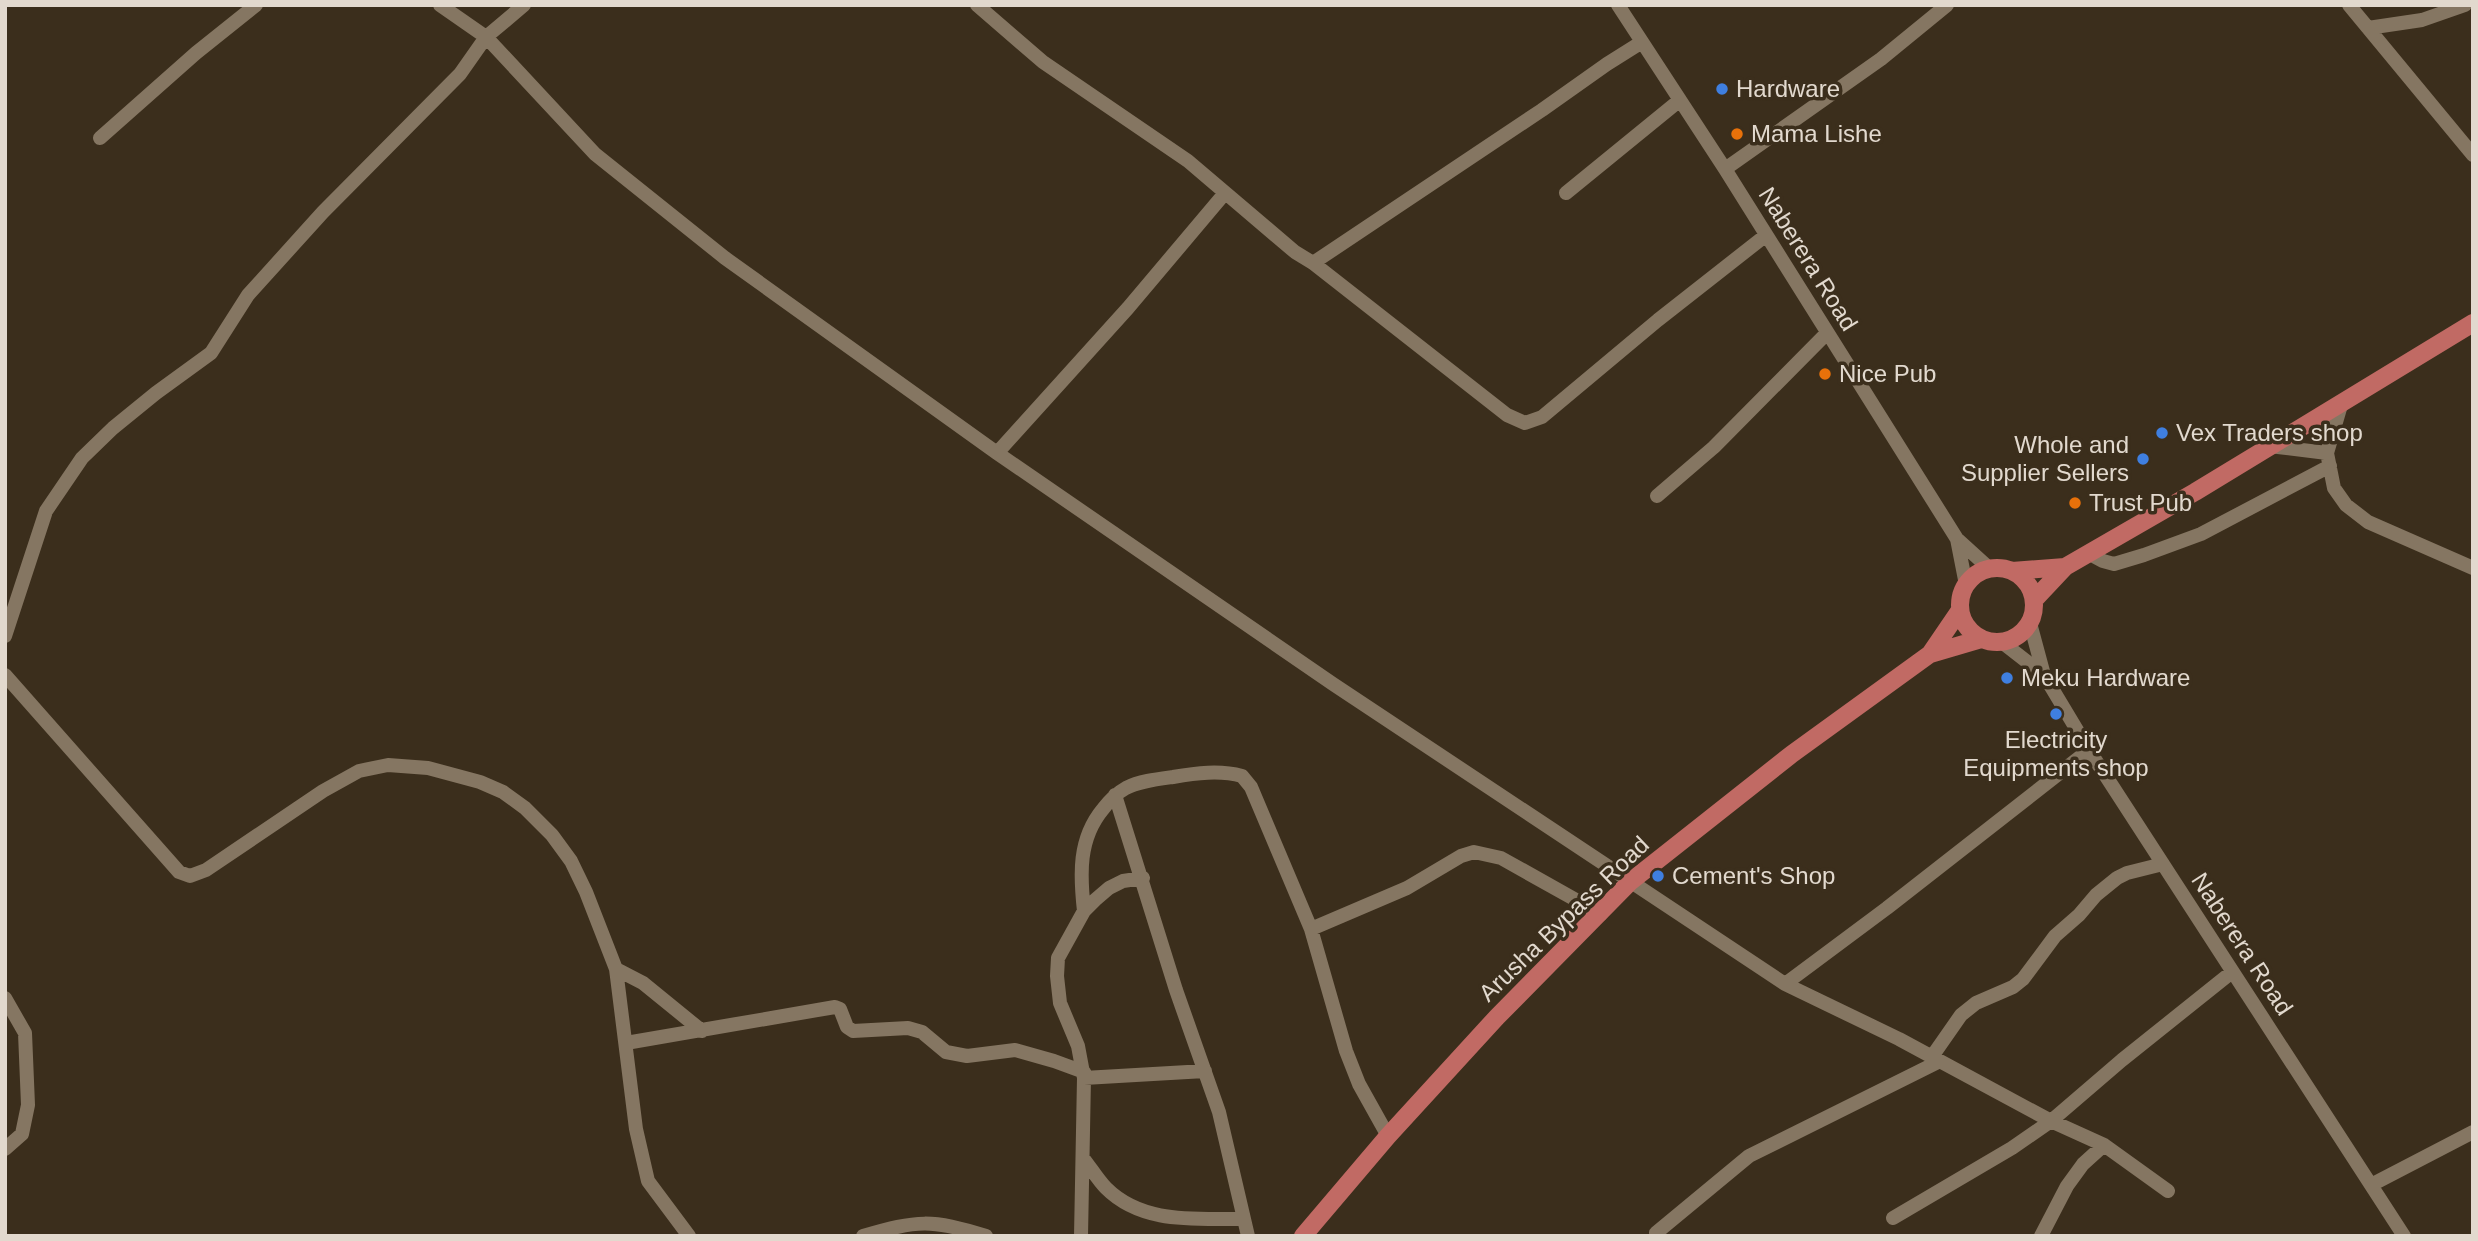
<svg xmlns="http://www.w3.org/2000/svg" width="2478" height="1241" font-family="Arial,sans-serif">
	<rect width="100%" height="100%" fill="#3b2e1c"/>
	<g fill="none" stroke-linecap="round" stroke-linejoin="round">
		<path stroke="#857662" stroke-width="14" d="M440,5l46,32 109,117 130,104 272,195 336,231 452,300 114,55 152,82 53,24 64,46
			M977,5l66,57 145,99 107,91 18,11 194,152 18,8 17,-6 116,-97 107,-84
			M1618,5l107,164 232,370 33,30
			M2349,5l124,150
			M2368,28l54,-8 43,-15
			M100,138l96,-85 60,-48
			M1725,169l156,-110 66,-54
			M1566,193l114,-93
			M1313,263l229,-153 65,-46 35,-22
			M2341,405l-14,48 7,35 12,17 22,17 105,46
			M2269,446l58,7
			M997,453l131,-145 97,-115
			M1657,496l57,-49 113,-114
			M1957,539l9,46
			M2090,554l13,7 11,3 30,-9 57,-21 129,-68
			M2030,623l14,52 45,75 315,486
			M5,636l41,-125 36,-53 31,-30 43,-35 55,-40 37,-58 75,-83 137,-138 26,-37 38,-32
			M2003,643l41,32
			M5,675l174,197 11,4 16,-6 117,-79 36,-20 29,-6 40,3 52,14 23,10 22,16 27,27 19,26 15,31 30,77 20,160 12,52 41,55
			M1115,795l61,195 43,122 29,124
			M1084,911c-4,-36 -6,-72 19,-102 6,-8 14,-16 23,-21 14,-7 32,-9 47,-11 23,-4 47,-7 69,-1l9,11 60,142 35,122 13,33 29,52
			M1311,929l96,-41 54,-32 13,-4 27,6 100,56
			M616,969l27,14 59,48
			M1785,984l102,-76 202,-158
			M5,998l20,35 3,72 -6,29 -17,15
			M626,1043l209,-36 5,2 7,18 6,4 55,-3 14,4 24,20 21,4 48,-6 39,11 30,11
			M1931,1058l30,-43 15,-12 37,-16 10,-8 32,-43 24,-21 17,-20 21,-17 10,-5 36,-9
			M1084,1078l121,-7
			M1083,1158c8,10 15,22 23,30 37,37 91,30 138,31
			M2371,1185l102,-53
			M1893,1218l119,-70 39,-27 71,-61 110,-88
			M1656,1233l93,-77 189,-94
			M863,1236c55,-16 68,-17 123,0
			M1081,1236l3,-158 -6,-32 -18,-43 -3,-27 1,-18 26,-47 11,-11 14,-12 14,-7 20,-3
			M2041,1236l26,-50 16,-22 21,-19"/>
		<path stroke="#c16a64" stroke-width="18" d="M1960 605a37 37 0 1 1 74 0a37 37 0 1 1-74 0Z
			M2012,571l53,-4
			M2034,600l31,-33 130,-75 278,-169
			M1930,654l51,-15
			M1303,1236l85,-100 109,-119 133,-135 162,-128 138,-100 30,-44"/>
	</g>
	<g fill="#3f7fe0" stroke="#3b2e1c" stroke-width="2.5">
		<circle cx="1722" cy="89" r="7"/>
		<circle cx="2162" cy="433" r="7"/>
		<circle cx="2143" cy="459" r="7"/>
		<circle cx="2007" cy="678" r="7"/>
		<circle cx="2056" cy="714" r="7"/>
		<circle cx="1658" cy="876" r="7"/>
	</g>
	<g fill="#e8710a" stroke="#3b2e1c" stroke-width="2.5">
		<circle cx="1737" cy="134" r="7"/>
		<circle cx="1825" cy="374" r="7"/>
		<circle cx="2075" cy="503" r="7"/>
	</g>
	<g text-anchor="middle" stroke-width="7" stroke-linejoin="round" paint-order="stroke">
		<g font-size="24" fill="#e2d9ce" stroke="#3b2e1c" text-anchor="start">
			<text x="1736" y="97">Hardware</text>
			<text x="1751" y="142">Mama Lishe</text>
			<text x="1839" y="382">Nice Pub</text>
			<text x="2176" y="441">Vex Traders shop</text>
			<text x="2129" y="453" text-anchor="end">Whole and<tspan x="2129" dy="28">Supplier Sellers</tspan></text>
			<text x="2089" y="511">Trust Pub</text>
			<text x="2021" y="686">Meku Hardware</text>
			<text x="2056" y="748" text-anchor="middle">Electricity<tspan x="2056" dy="28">Equipments shop</tspan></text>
			<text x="1672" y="884">Cement's Shop</text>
		</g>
		<g font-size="24" fill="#e2d9ce" stroke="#3b2e1c">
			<text transform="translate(1808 259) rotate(58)" y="8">Naberera Road</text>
			<text transform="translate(1564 919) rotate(-44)" y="8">Arusha Bypass Road</text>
			<text transform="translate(2242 944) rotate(57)" y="8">Naberera Road</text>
		</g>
	</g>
	<rect width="2478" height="1241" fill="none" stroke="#e2d9ce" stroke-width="14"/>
</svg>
